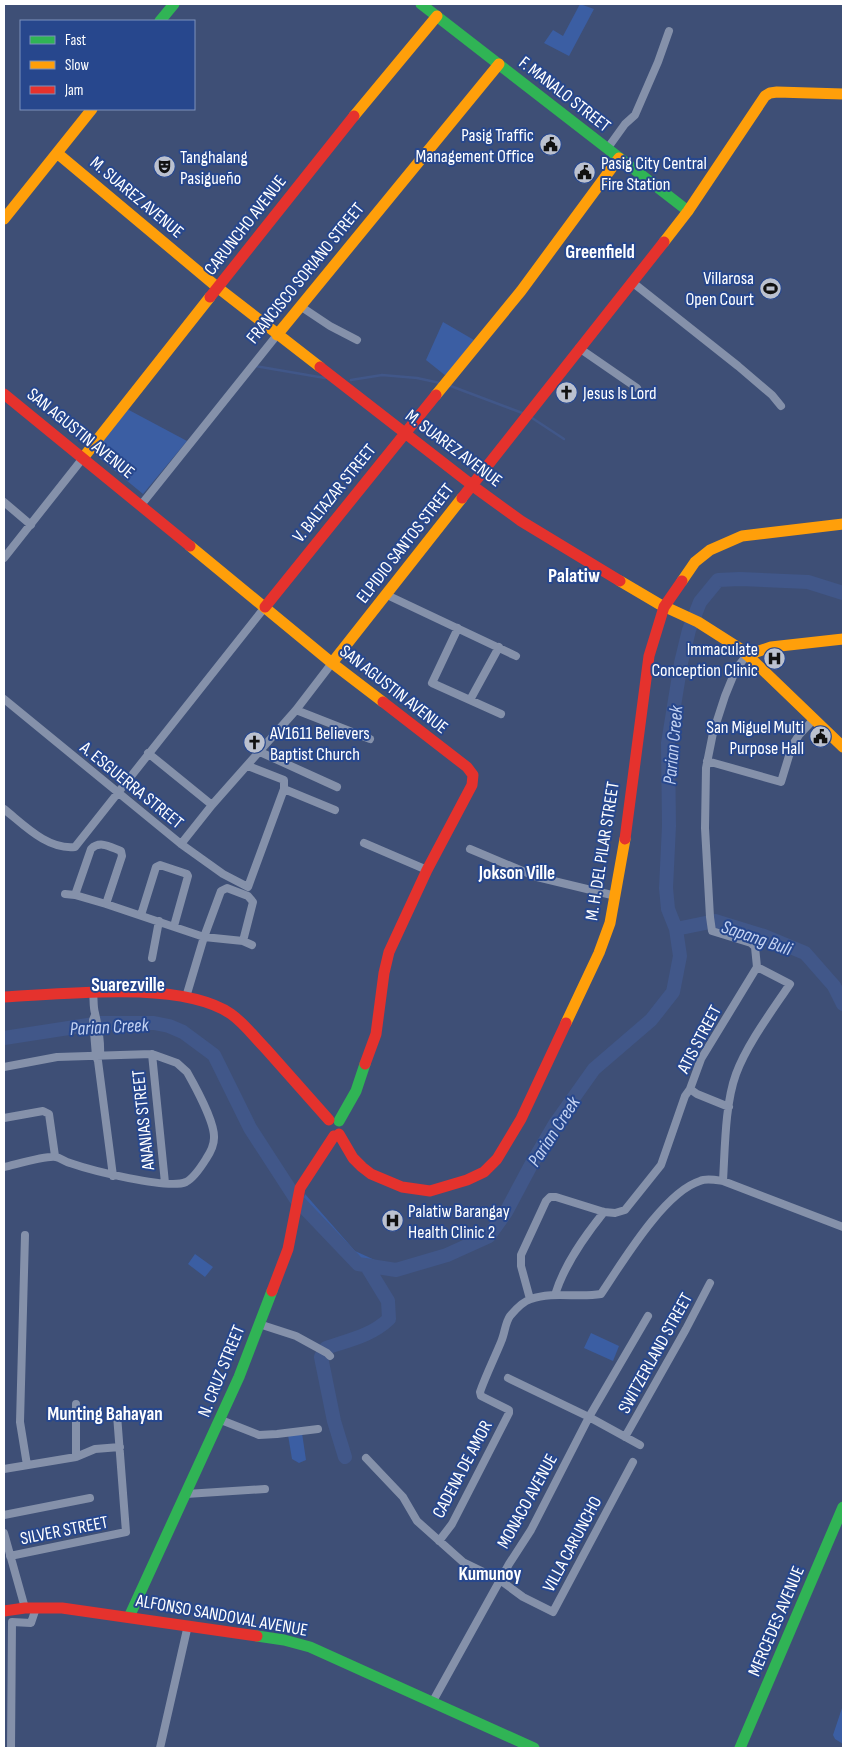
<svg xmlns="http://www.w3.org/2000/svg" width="847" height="1752" font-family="'Sofia Sans Condensed',sans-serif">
	<rect width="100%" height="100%" fill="#3e4f76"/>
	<path fill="#3b5ea3" d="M580,4l14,5 -25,47 -25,-13 9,-13 10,6z
		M443,322l31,18 -28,36 -20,-16z
		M127,409l60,32 -44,53 -51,-42z
		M305,1194l50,57 22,10 -1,4c-34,-7 -51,-40 -73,-65z
		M195,1254l18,13 -8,10 -17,-13z
		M591,1333l28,13 -6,15 -29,-13z
		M302,1433l4,27 -7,3 -7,-4 -4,-24z
		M843,1705v39l-8,-5 -2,-4z"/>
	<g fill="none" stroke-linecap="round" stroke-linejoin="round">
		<path stroke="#415789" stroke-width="2.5" d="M255,366l70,12
			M351,380l31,-5 35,3 23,5
			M448,385l77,29
			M529,416l35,23"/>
		<path stroke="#415789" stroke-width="14" d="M676,929l39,-8 49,15 41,17 29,33 9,18
			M4,1038l97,-15h53l15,3 14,6 31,23 36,73 46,71 62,65 38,6 51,-15 42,-19 17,-24 25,-47 24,-41 39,-55 57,-49 22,-28 7,-36 -4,-27 -8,-20 -2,-21 3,-62 -1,-83 13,-80 8,-33 11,-28 18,-22 22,-1 68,3 35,11
			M345,1457l-11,-36 -13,-64 5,-9c23,-8 45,-12 63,-29l-1,-18 -22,-36"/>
		<path stroke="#8591aa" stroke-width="8" d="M607,149l18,-25 10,-9 23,-53 11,-31
			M632,282l106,84 34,29 9,11
			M300,306l30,20 27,14
			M579,348l58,40
			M4,502l27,23
			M141,505l136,-170
			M4,558l79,-100
			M387,595l129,61
			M458,628l-26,55 69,31
			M747,655l-11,14 -11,27 -12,37 -7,35 -1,60 5,89 2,14 39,12 4,4 2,20
			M4,699l177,145 42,30 25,13 36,-98v-9l-36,-14
			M470,700l29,-53
			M296,710l74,29
			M260,752l77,35
			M148,753l64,52
			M707,761l74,21 11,-36 7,-11 15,-16
			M284,789l51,21
			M4,809c19,15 43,41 71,38l190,-240
			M364,843l63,27
			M181,844l31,-39 84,-95 36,-47
			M470,849l67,28 79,19
			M65,894l10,1 31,9 98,33 39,4 9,4
			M75,895l16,-46c9,-9 19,-2 30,2l1,5 -16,48
			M141,915l15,-48 4,-2 27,9 1,2 -14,50
			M152,958l7,-37
			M93,992c1,7 0,15 2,21 3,14 6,26 5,41
			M186,997l18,-60 17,-46 6,-3 21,8 5,6 -10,39
			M95,1015l-2,5 3,36 2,5 15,115
			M152,1054l13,129
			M4,1067l53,-10 95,-3 25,9 10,9c8,14 28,51 27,66 0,8 -4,15 -8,21 -5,8 -12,19 -20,23 -18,8 -96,-12 -116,-19 -5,-1 -9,-5 -14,-6 -9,-2 -42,8 -52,10
			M690,1089l7,5 32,13
			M4,1118l39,-7 6,3 6,42
			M723,1181c2,-33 2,-77 13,-107 11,-30 36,-63 54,-90l-33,-17
			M25,1235l-5,187 7,43
			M555,1295c9,-30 29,-58 49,-83
			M530,1299l-9,-33v-11l25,-54 4,-4h6l48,15 11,1 10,-3 36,-45 24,-69 5,-7 11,-30 56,-92
			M259,1324l37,12 31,17 3,3
			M508,1378l81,39 51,28
			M76,1404v53
			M221,1420l38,15 18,-1 41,-5
			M625,1437l61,-108 24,-46
			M366,1458l37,39 14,24 46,41 37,18 23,17 30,15 80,-150
			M4,1469l72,-12 19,-8 25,-2
			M186,1494l79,-5
			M4,1515l86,-17
			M4,1533l21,75
			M439,1541l13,-17 57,-111v-3l-28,-14 -1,-4c6,-17 14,-33 21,-50 4,-9 4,-19 9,-26 5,-6 14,-15 21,-17 22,-8 47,-1 70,-5 21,-31 63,-102 99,-113 6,-3 16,-1 23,0l120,46
			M10,1556l116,-24 -9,-117
			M433,1701l76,-137 22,-34 58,-113 59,-101
			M11,1748l1,-126 19,1 5,-15
			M160,1748l28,-123"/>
		<path stroke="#30b455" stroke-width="11" d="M421,4l267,207
			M160,21l14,-17
			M339,1121l17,-30 9,-27
			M129,1617l110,-240 33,-86
			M257,1636l27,4 26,7 224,101
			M740,1748l103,-241"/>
		<path stroke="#ff9f0a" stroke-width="11" d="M354,116l83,-100
			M57,153l160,134 103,80
			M4,219l88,-110
			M664,242l24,-31 77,-115 5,-3 7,-1 66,2
			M277,335l222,-271
			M436,395l85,-104 98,-133
			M83,458l127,-161
			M190,546l142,117 51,39
			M620,581l39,23 39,18 44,28 101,97
			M682,581l13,-19 15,-12 32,-14 101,-12
			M747,655l24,-8 72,-8
			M332,663l130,-165
			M566,1023l33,-70 11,-30 15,-84"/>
		<path stroke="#e5322d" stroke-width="11" d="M210,297l144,-181
			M320,367l157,122 44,32 99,60
			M4,394l186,152
			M462,498l202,-256
			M265,607l171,-212
			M625,839l24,-183 15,-49 18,-26
			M4,997c60,-3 177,-17 227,17 13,9 24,24 35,35 21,24 42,47 63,71
			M365,1064l11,-30 8,-61 5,-21 38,-82 45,-85 1,-10 -6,-8 -84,-65
			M339,1134l14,24 9,9 9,7 31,13 28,4 37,-11 17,-8 13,-13 24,-40 45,-96
			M272,1291l16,-42 12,-61 34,-52
			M4,1611l21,-3h37l195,28"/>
	</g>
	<defs>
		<symbol id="civic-disc" viewBox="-11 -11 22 22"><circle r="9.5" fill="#bbc1cf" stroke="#27478d"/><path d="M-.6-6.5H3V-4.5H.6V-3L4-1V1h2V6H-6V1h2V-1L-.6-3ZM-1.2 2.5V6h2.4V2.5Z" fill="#111"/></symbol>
		<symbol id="theatre-disc" viewBox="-11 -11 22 22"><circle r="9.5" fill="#bbc1cf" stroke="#27478d"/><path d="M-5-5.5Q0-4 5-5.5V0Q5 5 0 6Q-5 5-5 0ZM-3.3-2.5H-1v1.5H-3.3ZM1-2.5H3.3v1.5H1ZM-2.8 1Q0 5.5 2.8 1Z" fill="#111"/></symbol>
		<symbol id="stadium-disc" viewBox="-11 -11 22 22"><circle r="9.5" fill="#bbc1cf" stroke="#27478d"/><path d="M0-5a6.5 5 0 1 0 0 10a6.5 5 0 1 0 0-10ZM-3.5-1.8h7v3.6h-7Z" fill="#111"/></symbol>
		<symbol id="church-disc" viewBox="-11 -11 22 22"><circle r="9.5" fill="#bbc1cf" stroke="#27478d"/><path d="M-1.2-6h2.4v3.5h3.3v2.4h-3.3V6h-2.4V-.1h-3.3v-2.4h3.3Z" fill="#111"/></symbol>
		<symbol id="hospital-disc" viewBox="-11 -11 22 22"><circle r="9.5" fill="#bbc1cf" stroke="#27478d"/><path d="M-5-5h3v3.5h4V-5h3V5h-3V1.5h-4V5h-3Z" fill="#111"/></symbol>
	</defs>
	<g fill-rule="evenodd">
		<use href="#civic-disc" x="538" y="132" width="25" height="25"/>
		<use href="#theatre-disc" x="152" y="154" width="25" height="25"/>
		<use href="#civic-disc" x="572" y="160" width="25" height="25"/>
		<use href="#stadium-disc" x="758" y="276" width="25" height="25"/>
		<use href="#church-disc" x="554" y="380" width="25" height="25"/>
		<use href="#hospital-disc" x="762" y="646" width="25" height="25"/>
		<use href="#civic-disc" x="808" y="724" width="25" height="25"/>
		<use href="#church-disc" x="242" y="730" width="25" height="25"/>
		<use href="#hospital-disc" x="380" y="1208" width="25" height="25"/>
	</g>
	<g text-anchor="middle" stroke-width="4" stroke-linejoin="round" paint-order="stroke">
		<g font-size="18" fill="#fff" stroke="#27478d">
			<text transform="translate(565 94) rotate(38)" y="6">F. MANALO STREET</text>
			<text transform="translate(137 197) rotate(40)" y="6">M. SUAREZ AVENUE</text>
			<text transform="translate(245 225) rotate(-52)" y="6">CARUNCHO AVENUE</text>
			<text transform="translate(305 273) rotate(-51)" y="6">FRANCISCO SORIANO STREET</text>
			<text transform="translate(81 433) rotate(39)" y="6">SAN AGUSTIN AVENUE</text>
			<text transform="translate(454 448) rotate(37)" y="6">M. SUAREZ AVENUE</text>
			<text transform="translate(334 493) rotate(-51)" y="6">V. BALTAZAR STREET</text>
			<text transform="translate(405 543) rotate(-52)" y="6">ELPIDIO SANTOS STREET</text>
			<text transform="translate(394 689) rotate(38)" y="6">SAN AGUSTIN AVENUE</text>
			<text transform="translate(132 785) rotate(39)" y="6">A. ESGUERRA STREET</text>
			<text transform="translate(602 851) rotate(-81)" y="6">M. H. DEL PILAR STREET</text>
			<text transform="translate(699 1039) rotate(-62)" y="6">ATIS STREET</text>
			<text transform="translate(143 1120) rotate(-96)" y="6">ANANIAS STREET</text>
			<text transform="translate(655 1353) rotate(-61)" y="6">SWITZERLAND STREET</text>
			<text transform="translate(221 1371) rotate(-68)" y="6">N. CRUZ STREET</text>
			<text transform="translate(462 1469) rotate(-62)" y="6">CADENA DE AMOR</text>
			<text transform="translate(527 1501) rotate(-61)" y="6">MONACO AVENUE</text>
			<text transform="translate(64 1530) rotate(-11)" y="6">SILVER STREET</text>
			<text transform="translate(572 1544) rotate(-62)" y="6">VILLA CARUNCHO</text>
			<text transform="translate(222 1615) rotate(10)" y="6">ALFONSO SANDOVAL AVENUE</text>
			<text transform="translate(776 1621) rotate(-67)" y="6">MERCEDES AVENUE</text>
		</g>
		<g font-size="18" fill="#fff" stroke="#27478d" text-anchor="start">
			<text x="534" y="141" text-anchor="end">Pasig Traffic<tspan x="534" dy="21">Management Office</tspan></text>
			<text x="180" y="163">Tanghalang<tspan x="180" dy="21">Pasigueño</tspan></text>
			<text x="601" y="169">Pasig City Central<tspan x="601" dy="21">Fire Station</tspan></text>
			<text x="754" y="284" text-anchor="end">Villarosa<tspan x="754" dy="21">Open Court</tspan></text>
			<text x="583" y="399">Jesus Is Lord</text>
			<text x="758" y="655" text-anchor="end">Immaculate<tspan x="758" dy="21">Conception Clinic</tspan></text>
			<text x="804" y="733" text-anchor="end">San Miguel Multi<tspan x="804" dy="21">Purpose Hall</tspan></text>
			<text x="270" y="739">AV1611 Believers<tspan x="270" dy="21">Baptist Church</tspan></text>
			<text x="408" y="1217">Palatiw Barangay<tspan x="408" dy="21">Health Clinic 2</tspan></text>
		</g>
		<g font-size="19" font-weight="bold" fill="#fff" stroke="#27478d">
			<text x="600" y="258">Greenfield</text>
			<text x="517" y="879">Jokson Ville</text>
			<text x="128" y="991">Suarezville</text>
			<text x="105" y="1420">Munting Bahayan</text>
			<text x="490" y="1580">Kumunoy</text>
		</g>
		<g font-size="19" font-style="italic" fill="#c3d2f2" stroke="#27478d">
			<text transform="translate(672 745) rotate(-85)" y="7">Parian Creek</text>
			<text transform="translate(757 937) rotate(19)" y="7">Sapang Buli</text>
			<text transform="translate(109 1026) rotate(-3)" y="7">Parian Creek</text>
			<text transform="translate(553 1131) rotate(-57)" y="7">Parian Creek</text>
		</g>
		<g font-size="20" font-weight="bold" fill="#fff" stroke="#27478d">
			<text x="574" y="582">Palatiw</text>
		</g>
	</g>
	<rect width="847" height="1752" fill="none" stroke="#ffffff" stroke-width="10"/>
	<rect x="20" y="20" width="175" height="90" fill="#27478d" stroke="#7d91bb"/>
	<rect x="30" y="36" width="25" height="8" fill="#30b455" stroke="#7d91bb"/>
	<text x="65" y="45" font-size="15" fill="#ffffff">Fast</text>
	<rect x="30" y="61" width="25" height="8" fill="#ff9f0a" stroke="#7d91bb"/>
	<text x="65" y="70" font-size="15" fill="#ffffff">Slow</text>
	<rect x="30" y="86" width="25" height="8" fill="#e5322d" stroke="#7d91bb"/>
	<text x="65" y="95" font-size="15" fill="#ffffff">Jam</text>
</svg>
